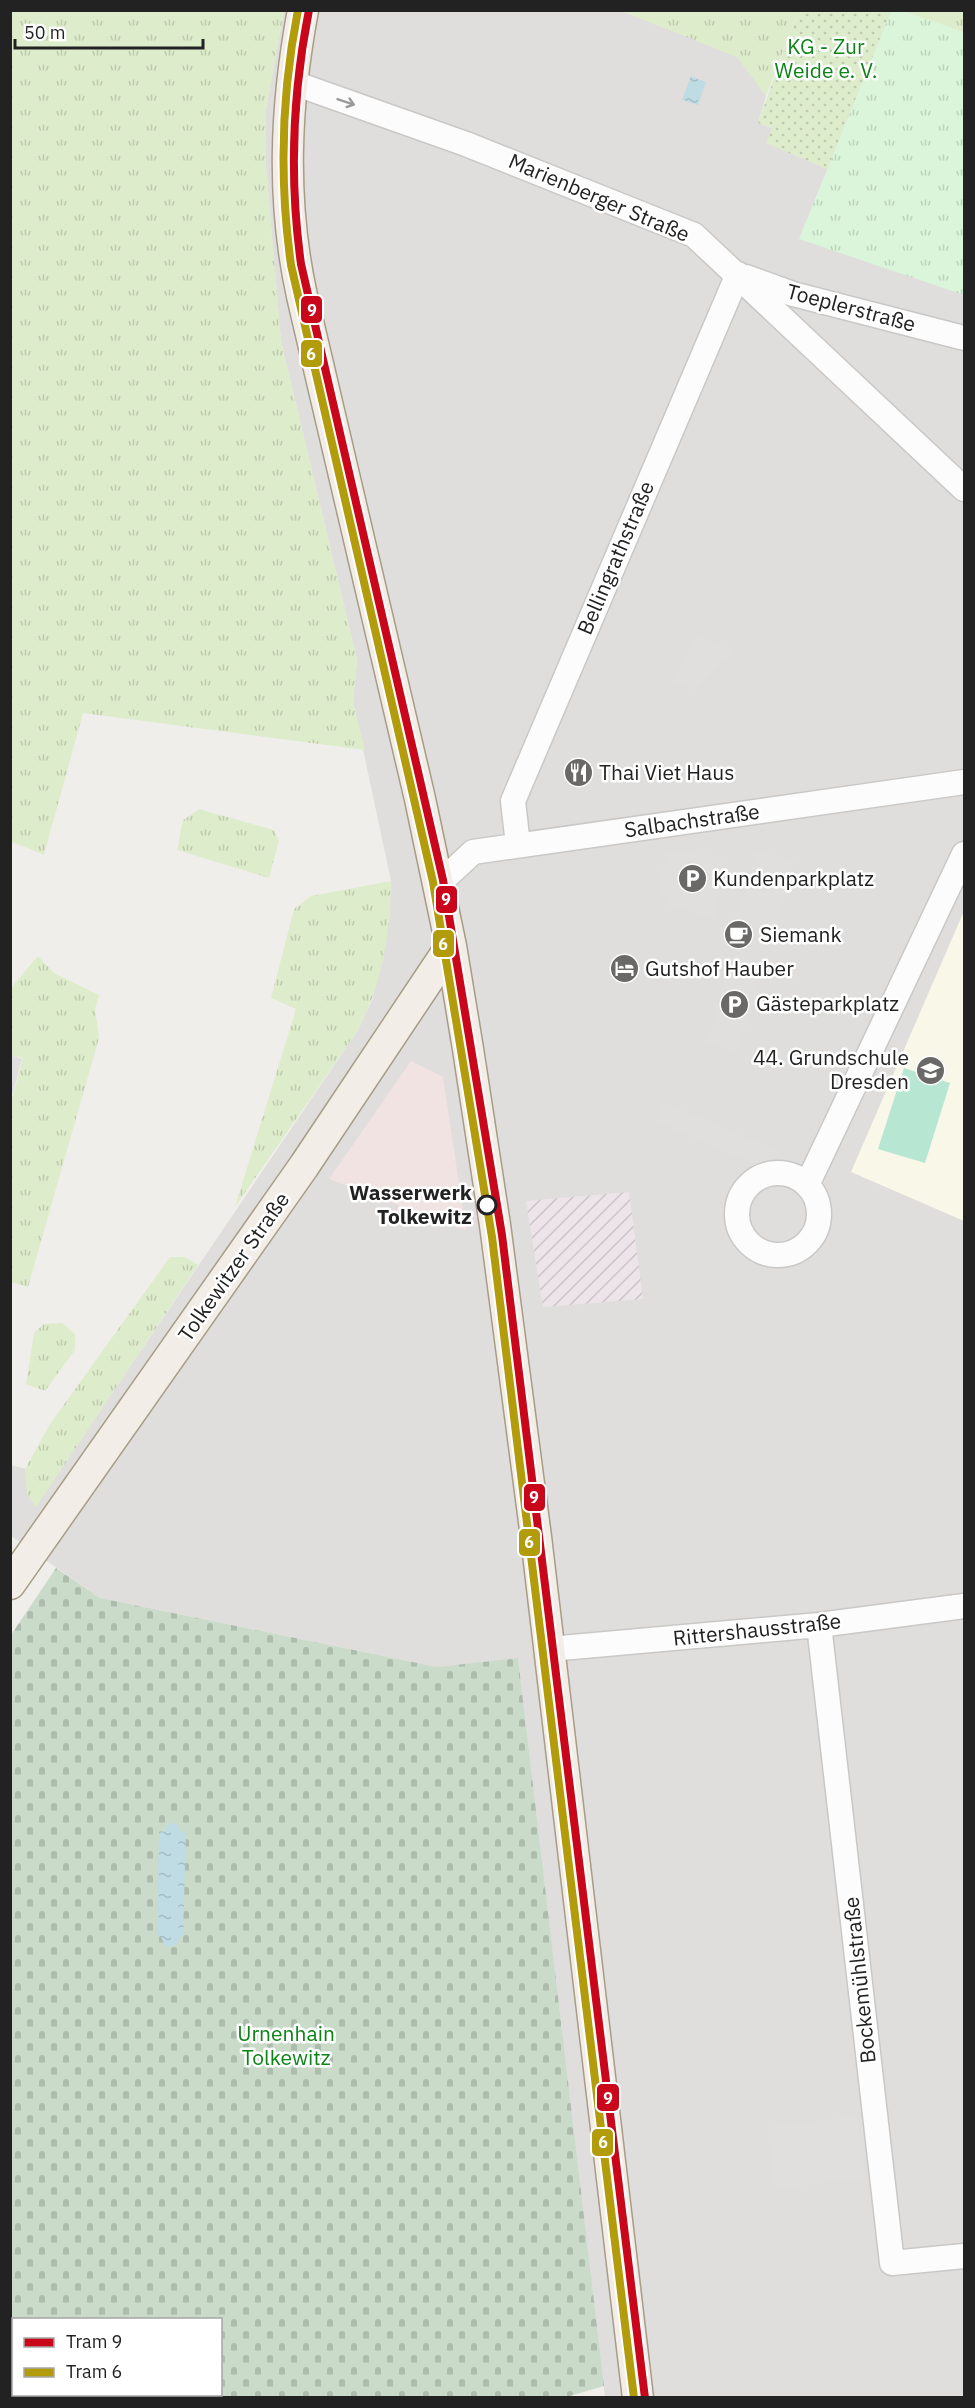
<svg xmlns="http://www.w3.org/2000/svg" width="975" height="2408" font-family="'IBM Plex Sans',sans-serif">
	<defs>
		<pattern id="industrial-furrows" width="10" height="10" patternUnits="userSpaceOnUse" patternTransform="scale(1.5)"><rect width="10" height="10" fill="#ede4e9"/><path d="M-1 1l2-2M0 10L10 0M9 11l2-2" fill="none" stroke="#cbc3c8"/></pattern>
		<pattern id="grass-tufts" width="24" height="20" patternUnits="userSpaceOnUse" patternTransform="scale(1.5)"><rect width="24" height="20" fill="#ddeccb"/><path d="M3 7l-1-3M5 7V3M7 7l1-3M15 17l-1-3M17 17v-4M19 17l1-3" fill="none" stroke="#bdcaae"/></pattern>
		<pattern id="cemetery-stones" width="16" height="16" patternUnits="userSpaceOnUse" patternTransform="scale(1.5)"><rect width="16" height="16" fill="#cadbca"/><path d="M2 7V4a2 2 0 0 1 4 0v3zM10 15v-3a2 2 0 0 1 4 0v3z" fill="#adbcad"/></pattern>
		<pattern id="park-tufts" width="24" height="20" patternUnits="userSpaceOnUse" patternTransform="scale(1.5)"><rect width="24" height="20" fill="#daf5da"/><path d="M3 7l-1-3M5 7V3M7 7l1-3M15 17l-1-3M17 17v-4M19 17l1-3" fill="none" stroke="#bbd2bb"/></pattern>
		<pattern id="garden-dots" width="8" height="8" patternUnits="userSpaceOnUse" patternTransform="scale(1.5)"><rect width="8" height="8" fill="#ddeccb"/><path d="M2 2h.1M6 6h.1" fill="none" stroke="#bdcaae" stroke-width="1.8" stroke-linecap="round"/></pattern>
		<pattern id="water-ripples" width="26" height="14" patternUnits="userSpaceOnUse" patternTransform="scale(1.5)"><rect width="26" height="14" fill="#bfdbe3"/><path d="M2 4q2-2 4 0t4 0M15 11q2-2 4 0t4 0" fill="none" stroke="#a4bcc2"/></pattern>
	</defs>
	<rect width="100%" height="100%" fill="#f0eeeb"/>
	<path fill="#dfdedc" d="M284,11h338l116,46 28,39 -8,27 14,5 55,40 64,-157h12l61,21v2365h-359l-87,-738 -81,8 -337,-69 -89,-62 -1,-71 46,11 302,-446 14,-30 17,-79 2,-40 -38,-179 4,-42 -76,-319 -15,-174v-58z"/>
	<path fill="#f1e3e1" d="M411,1061l32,16 23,153 -69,-19 1,-6 -69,-26z"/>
	<path fill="url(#industrial-furrows)" d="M629,1192l14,107 -100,8 -17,-106z"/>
	<path fill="#f8f7e8" d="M964,911v310l-113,-49z"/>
	<path fill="url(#grass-tufts)" d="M10,11h274l-18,98v58l15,174 76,319 -4,42 12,48 -282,-37 -39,142 -34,-14z
		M622,11h176l-32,85 -29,-39z
		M903,11h61v21z
		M199,809l75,21 5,11 -10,37 -92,-28 6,-30z
		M391,881c-2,59 -7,96 -33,149l-123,177 61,-198 -25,-11 23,-89 17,-13z
		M38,956l16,17 45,22 -4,14 4,29 -71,249 -17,-5v-180l12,-44 -12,-3 -1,-66z
		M170,1257h15l13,8 -162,242 -9,-13 -2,-25 25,-45z
		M62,1323l13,11v16l-30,41 -19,-7 8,-51 10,-9z"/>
	<path fill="url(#cemetery-stones)" fill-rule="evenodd" d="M56,1568l44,30 337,69 81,-9 86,728 -41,12h-552v-763zM14,2320h206v74h-206z"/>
	<path fill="url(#park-tufts)" d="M891,11h12l61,21v263l-165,-56z"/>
	<path fill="url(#garden-dots)" d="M798,11h93l-64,158 -61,-26 6,-15 -14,-5z"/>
	<path fill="#b7e6d2" d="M904,1068l46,15 -25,80 -47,-14z"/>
	<path fill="#e0dfde" d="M697,635l38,17 -42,38 -20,-9z
		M712,847l-2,16h16l-12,55 -47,-13 2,-8 -12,-3 10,-41z
		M756,852l39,8 -21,74 -39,-10z
		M731,957l34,9 -28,86 -30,-9z
		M11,1055l11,4 -11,40 -1,-44z
		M663,1102l111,47 -8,21 -110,-49z
		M857,2116l7,62 -89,11 -8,-62z"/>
	<path fill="url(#water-ripples)" d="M691,76l15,6 -8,23 -16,-5z
		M172,1823l6,2 3,7 5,1 -3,104h-4l-1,6 -7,4 -6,-1 -4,-9h-4l2,-106 5,1 3,-7z"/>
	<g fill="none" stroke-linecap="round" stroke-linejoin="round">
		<defs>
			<path id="minor" d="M291,82l175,62 228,91 270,254
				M746,277l47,17 171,44
				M518,845l-5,-44 225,-527
				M441,894l2,-14 30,-28 491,-70
				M737 1214a41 41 0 1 1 82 0a41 41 0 1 1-82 0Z
				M807,1185l157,-331
				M819,1625l73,638 72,-7
				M550,1649l269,-24 145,-19"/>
			<path id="major" d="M303,10c-18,97 -22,190 -1,286l118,503 31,147 17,103 27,176 41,312 102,861
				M10,1584l294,-418 147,-220"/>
		</defs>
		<use href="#minor" stroke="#c9c8c7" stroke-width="27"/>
		<use href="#major" stroke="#a79c86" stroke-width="33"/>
		<use href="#minor" stroke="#fdfcfc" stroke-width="24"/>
		<use href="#major" stroke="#f3ede7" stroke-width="30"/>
		<defs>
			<path id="tram-1" d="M309,10c-17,86 -20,168 -8,254l142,616 59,355 143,1163"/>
			<path id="tram-2" d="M298,10c-17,86 -19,169 -7,255l142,617 59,355 142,1161"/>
		</defs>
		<use href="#tram-1" stroke="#fff" stroke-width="12"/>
		<use href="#tram-2" stroke="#fff" stroke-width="12"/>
		<use href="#tram-1" stroke="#c9061a" stroke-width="8"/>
		<use href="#tram-2" stroke="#b29c0c" stroke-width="8"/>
	</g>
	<defs><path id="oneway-shaft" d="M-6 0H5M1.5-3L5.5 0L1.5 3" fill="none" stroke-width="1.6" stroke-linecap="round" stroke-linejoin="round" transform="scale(1.5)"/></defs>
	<use stroke="#9a9a9a" href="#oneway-shaft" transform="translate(346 102) rotate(19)"/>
	<defs>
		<symbol id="restaurant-disc" viewBox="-11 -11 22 22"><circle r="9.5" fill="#6a6968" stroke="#fff"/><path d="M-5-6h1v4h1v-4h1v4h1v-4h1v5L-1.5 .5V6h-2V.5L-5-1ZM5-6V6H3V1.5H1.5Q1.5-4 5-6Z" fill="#fff"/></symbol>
		<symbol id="parking-disc" viewBox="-11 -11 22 22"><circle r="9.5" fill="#6a6968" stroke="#fff"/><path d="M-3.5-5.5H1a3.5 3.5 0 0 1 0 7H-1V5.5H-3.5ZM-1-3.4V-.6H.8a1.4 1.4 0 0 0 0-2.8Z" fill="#fff"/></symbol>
		<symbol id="cafe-disc" viewBox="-11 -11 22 22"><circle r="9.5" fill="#6a6968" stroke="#fff"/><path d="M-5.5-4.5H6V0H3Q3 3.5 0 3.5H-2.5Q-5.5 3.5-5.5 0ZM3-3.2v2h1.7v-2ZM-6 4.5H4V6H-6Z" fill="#fff"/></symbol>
		<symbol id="hotel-disc" viewBox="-11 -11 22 22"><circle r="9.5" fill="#6a6968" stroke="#fff"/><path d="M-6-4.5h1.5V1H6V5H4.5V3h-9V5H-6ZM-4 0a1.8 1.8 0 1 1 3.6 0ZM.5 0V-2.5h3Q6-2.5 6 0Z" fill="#fff"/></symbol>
		<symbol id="school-disc" viewBox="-11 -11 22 22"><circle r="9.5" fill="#6a6968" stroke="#fff"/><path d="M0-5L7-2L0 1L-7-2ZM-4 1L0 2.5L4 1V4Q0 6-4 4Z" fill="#fff"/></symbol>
	</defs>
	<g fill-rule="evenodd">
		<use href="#restaurant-disc" x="562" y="756" width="33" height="33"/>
		<use href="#parking-disc" x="676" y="862" width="33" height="33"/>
		<use href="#cafe-disc" x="722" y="918" width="33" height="33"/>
		<use href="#hotel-disc" x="608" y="952" width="33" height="33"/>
		<use href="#parking-disc" x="718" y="988" width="33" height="33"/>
		<use href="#school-disc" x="914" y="1054" width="33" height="33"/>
	</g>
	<circle fill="#fff" stroke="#222" stroke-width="3" cx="487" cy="1205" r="9"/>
	<g text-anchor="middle" stroke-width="5" stroke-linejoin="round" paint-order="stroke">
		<g font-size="21" fill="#0c8416" stroke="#fff">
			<text x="826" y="54">KG - Zur<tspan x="826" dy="24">Weide e. V.</tspan></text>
			<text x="286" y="2041">Urnenhain<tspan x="286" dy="24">Tolkewitz</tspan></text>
		</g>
		<g font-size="21" fill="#222" stroke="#fff">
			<text transform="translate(599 198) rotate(23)" y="7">Marienberger Straße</text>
			<text transform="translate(851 308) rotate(15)" y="7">Toeplerstraße</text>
			<text transform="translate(616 558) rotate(-67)" y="7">Bellingrathstraße</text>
			<text transform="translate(692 821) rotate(-8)" y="7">Salbachstraße</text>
			<text transform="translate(234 1267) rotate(-55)" y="7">Tolkewitzer Straße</text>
			<text transform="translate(757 1630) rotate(-6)" y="7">Rittershausstraße</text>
			<text transform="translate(860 1980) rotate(-96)" y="7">Bockemühlstraße</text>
		</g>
		<g font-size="21" fill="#222" stroke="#fff" text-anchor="start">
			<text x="599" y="780">Thai Viet Haus</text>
			<text x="713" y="886">Kundenparkplatz</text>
			<text x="760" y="942">Siemank</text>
			<text x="645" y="976">Gutshof Hauber</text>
			<text x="756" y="1011">Gästeparkplatz</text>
			<text x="909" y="1065" text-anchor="end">44. Grundschule<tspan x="909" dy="24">Dresden</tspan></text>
		</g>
		<g font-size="21" font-weight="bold" fill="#222" stroke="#fff" text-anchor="end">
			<text x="472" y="1200">Wasserwerk<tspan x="472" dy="24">Tolkewitz</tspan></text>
		</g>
	</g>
	<g stroke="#fff" stroke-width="2">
		<rect x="300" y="295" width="23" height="29" rx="6" fill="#c9061a"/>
		<rect x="300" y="339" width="23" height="29" rx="6" fill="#b29c0c"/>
		<rect x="435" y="885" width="23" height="29" rx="6" fill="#c9061a"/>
		<rect x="432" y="929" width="23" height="29" rx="6" fill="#b29c0c"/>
		<rect x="523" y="1483" width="23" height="29" rx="6" fill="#c9061a"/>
		<rect x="518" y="1528" width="23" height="29" rx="6" fill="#b29c0c"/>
		<rect x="596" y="2083" width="24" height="29" rx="6" fill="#c9061a"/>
		<rect x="591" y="2128" width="23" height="29" rx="6" fill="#b29c0c"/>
	</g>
	<g font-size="16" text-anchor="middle" font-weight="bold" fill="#fff">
		<text x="312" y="316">9</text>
		<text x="311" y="360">6</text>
		<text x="446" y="905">9</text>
		<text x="443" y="950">6</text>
		<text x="534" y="1503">9</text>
		<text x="529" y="1548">6</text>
		<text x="608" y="2104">9</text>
		<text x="603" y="2148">6</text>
	</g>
	<rect width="975" height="2408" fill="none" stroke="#222222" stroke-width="24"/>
	<rect x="12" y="2318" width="210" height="78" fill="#ffffff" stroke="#a7a7a7" stroke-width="1.5"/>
	<rect x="24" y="2338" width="30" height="9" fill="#c9061a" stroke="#a7a7a7" stroke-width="1.5"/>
	<text x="66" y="2348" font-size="18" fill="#222222">Tram 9</text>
	<rect x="24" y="2368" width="30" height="9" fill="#b29c0c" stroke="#a7a7a7" stroke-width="1.5"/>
	<text x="66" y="2378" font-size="18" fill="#222222">Tram 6</text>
	<path d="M15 39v9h188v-9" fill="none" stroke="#222222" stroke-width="3"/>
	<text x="24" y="39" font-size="18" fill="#222222" stroke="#ffffff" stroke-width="4.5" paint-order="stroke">50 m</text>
</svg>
